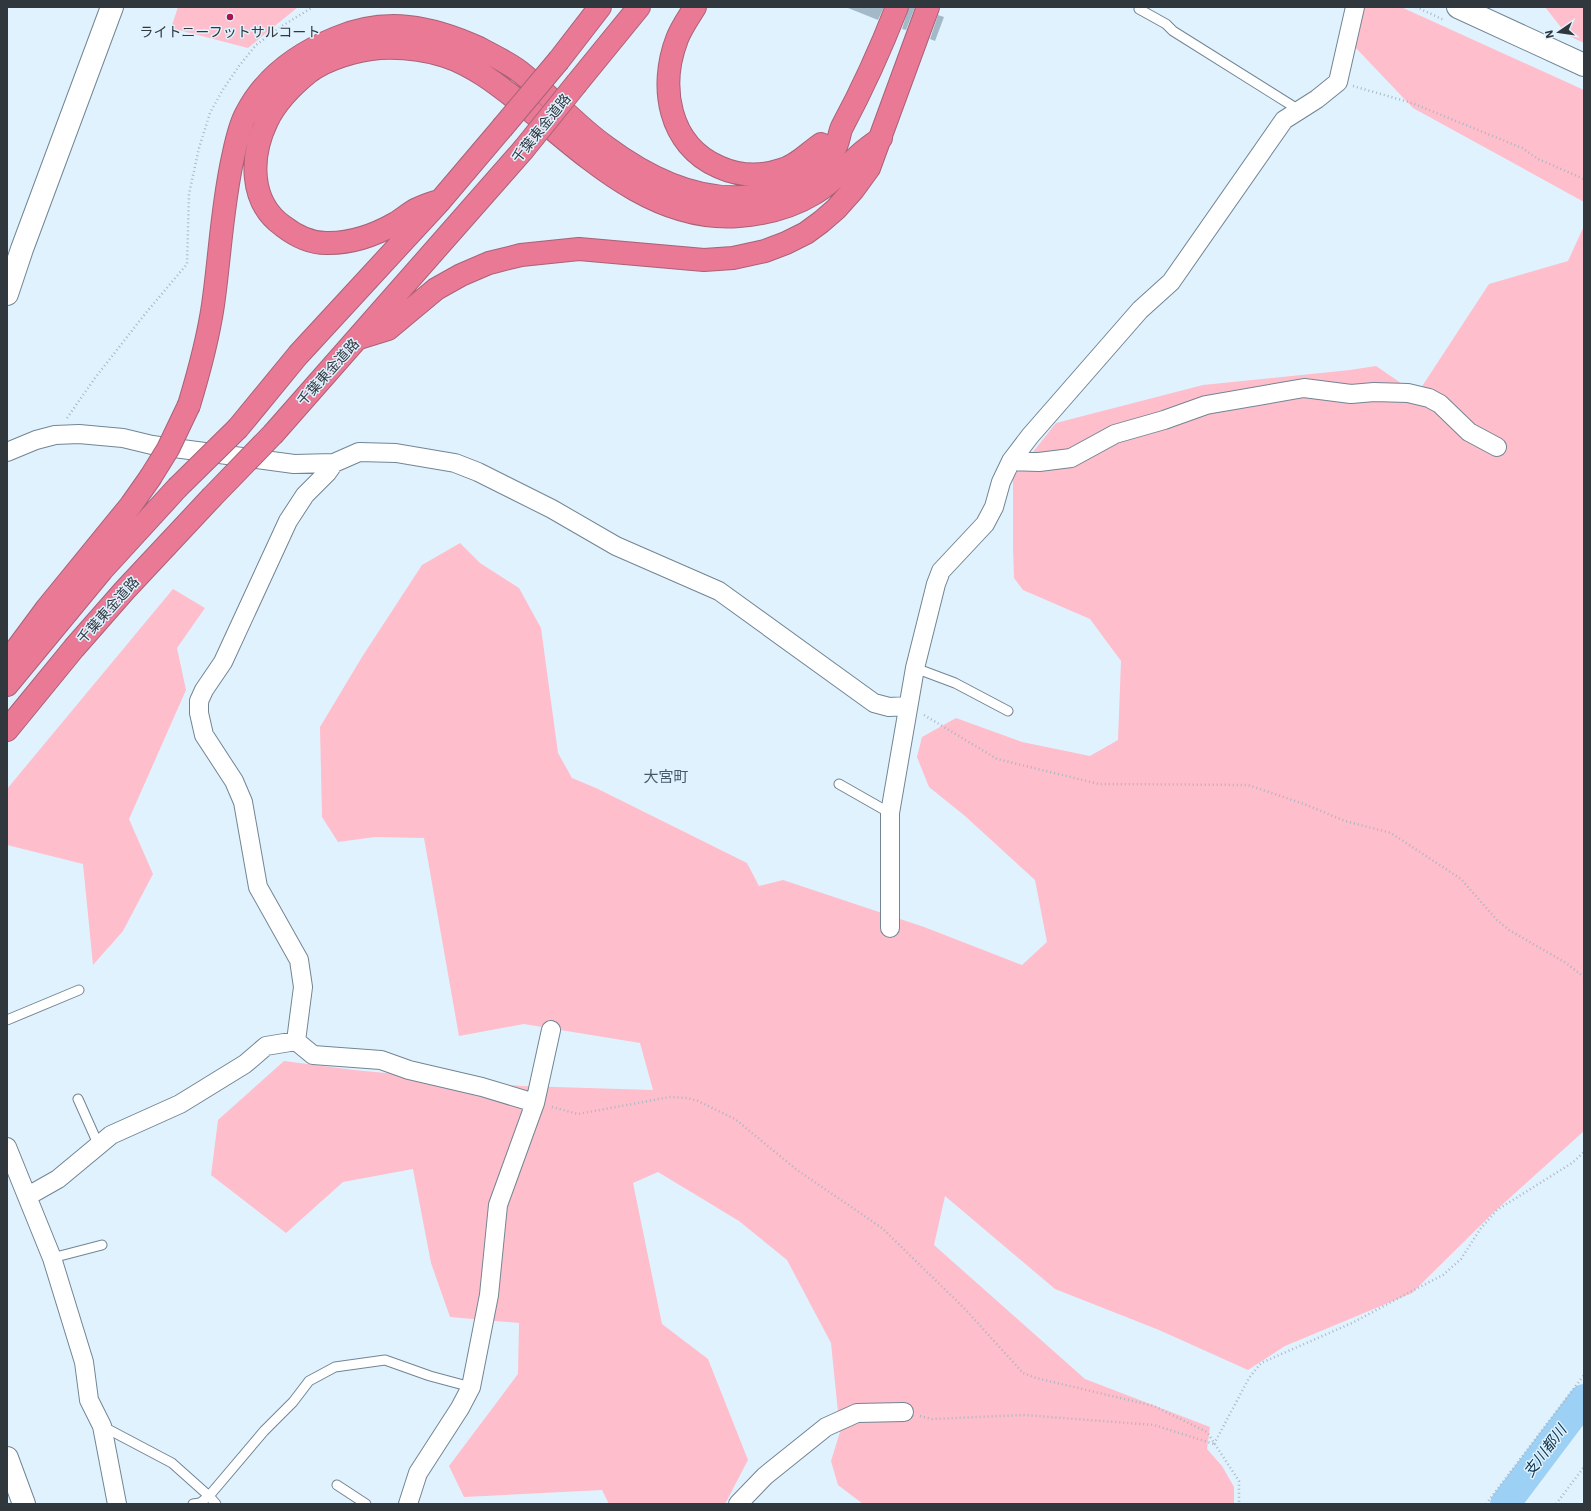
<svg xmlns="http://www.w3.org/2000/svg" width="1591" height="1511" font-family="'IBM Plex Sans','Noto Sans JP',sans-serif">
	<rect width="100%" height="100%" fill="#e1f2ff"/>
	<path fill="#febecb" d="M178,7h120l-50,41 -77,-20z
		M1365,7h36l183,83v112l-171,-94 -59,-62z
		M1545,7h39v36l-17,-8z
		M1584,226v905l-91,82 -81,80 -127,53 -37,24 -89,-40 -104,-41 -110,-93 -11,49 151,134 125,48 -3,22 15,17 12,21v17h-371l-25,-19 -7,-24 9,-29 -9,-89 -44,-83 -48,-39 -81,-49 -25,11 29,141 46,35 40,101 -23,44h-116l-7,-14 -138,7 -15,-31 69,-92 1,-51 -69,-6 -19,-54 -18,-94 -70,13 -57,51 -75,-58 7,-55 66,-59 70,9 168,16 131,4 -13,-47 -116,-19 -65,12 -35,-198 -49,-1 -37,5 -16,-25 -2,-90 42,-70 60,-92 38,-22 20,20 39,25 22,40 17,125 14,25 24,10 151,75 12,23 24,-6 141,47 98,38 25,-23 -12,-62 -70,-64 -36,-29 -12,-30 5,-20 34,-19 66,24 68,14 28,-16 3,-79 -31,-42 -67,-29 -9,-12 -1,-31v-70l43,-54 147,-38 147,-15 26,-4 41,28 72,-110 79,-23z
		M173,589l32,19 -28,40 9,42 -57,129 24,55 -30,57 -30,34 -10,-101 -76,-19v-56z"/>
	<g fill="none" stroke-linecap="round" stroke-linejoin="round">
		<path stroke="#9cd0f4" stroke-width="30" d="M1505,1504l79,-105"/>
	</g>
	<path fill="#a4b9c7" d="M849,7h35l-6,13 -30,-12z
		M909,7h6l-9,23 -4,-1z
		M938,15l6,2 -9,24 -5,-2z"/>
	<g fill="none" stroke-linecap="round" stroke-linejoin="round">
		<defs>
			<path id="service" d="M1139,9l27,15 7,7 126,79
				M915,668l40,15 53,28
				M839,784l51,29
				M7,1020l72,-30
				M78,1099l21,47
				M52,1258l50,-13
				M102,1426l70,37 37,33 7,8
				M337,1485l29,19
				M193,1504l7,-1 9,-7 55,-65 29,-29 16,-21 26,-14 50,-7 45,16 41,11"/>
			<path id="minor" d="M7,452l29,-12 19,-5 24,-1 44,4 29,7 142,19 40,-1 25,-11 37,1 59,10 23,9 74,37 64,37 103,45 155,112 15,4 19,-1
				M1011,461l28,1 32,-4 44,-24 49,-14 42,-15 98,-17 47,6 23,-2 34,1 21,5 11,6 29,28 28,15
				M890,928v-115l25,-145 21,-84 5,-13 44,-47 9,-17 7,-25 10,-21 19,-25 110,-126 31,-28 113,-162 33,-21 21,-17 17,-75
				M296,1041l7,-54 -4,-27 -41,-73 -15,-85 -9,-21 -30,-46 -5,-22v-12l5,-11 19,-28 65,-141 17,-26 22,-22 7,-10
				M7,1147l45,111 32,104 5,38 13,26 15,78
				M28,1196l30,-17 53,-44 69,-31 65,-40 21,-18 30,-5 17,14 68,5 28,10 73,17 53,16
				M408,1504l10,-31 42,-65 11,-21 18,-92 9,-90 37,-102 16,-73
				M738,1504l27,-28 61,-49 31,-14 47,-1"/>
			<path id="tertiary" d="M1458,7l126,58
				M7,294l15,-45 90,-242
				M7,1458l17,46"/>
			<path id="motorway" d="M695,7c-6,10 -14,21 -18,32 -18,47 -9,106 42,128 20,9 41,10 62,3 16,-4 27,-17 40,-26
				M559,60l41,-53
				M577,83l62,-76
				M440,201c-8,2 -16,5 -23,8 -8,4 -14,10 -21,14 -21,12 -43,20 -67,20 -17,1 -33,-7 -46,-17 -34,-24 -33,-70 -16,-105 9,-19 26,-36 42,-49 19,-14 48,-22 71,-24 22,-1 43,1 65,8 28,9 53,29 76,47 63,51 131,120 218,113 27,-2 53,-9 76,-23 16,-9 28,-24 42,-36 7,-7 16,-13 24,-19
				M359,338l29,-9 48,-40 25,-14 28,-12 32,-8 58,-6 125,11 29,-2 32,-7 21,-8 20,-10 15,-11 15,-13 17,-19 16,-22 59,-161
				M189,405c10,-33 19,-66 24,-100 7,-49 9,-99 20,-148 3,-14 6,-30 13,-43 19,-37 53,-61 90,-76 50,-21 95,-12 143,10 13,7 28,14 40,23 30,23 55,53 86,75 47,35 106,63 165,46 24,-6 51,-22 65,-44 4,-6 4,-15 7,-21 21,-39 39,-79 55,-120
				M238,428l60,-73 142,-154 62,-73
				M274,433l249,-283
				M7,662l40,-54 84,-103 19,-27
				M7,685l95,-115 75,-82
				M7,730l67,-82 50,-57 87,-93"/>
		</defs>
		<use href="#service" stroke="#728593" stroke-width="11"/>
		<use href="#minor" stroke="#728593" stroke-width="20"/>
		<use href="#tertiary" stroke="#728593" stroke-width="24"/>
		<use href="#motorway" stroke="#a86277" stroke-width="24"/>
		<path stroke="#a9b7c2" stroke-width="2.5" stroke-dasharray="1 3" stroke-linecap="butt" d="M1416,7l28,13
			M1353,86l59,17 110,45 16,11 46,20
			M67,418l28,-40 50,-64 42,-50 2,-70 10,-46 11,-35 12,-22 17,-25 17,-21 26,-19 31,-19
			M924,715l73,44 102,25 149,1 56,19 41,17 46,12 70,46 36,41 12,10 57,33 18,14
			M552,1107l26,7 92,-17 17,1 11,3 37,18 62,51 85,58 83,81 58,64 13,5 118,28 53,26 32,49v23
			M920,1416l12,3 92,-4 130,10 60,19
			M1214,1444l35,-66 12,-15 91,-40 60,-32 31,-16 18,-16 20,-31 16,-18 75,-47 12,-11
			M1486,1504l98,-129
			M1556,1504l28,-37"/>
		<use href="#service" stroke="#fff" stroke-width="9"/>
		<use href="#minor" stroke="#fff" stroke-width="18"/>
		<use href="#tertiary" stroke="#fff" stroke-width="22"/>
		<use href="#motorway" stroke="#e97995" stroke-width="22"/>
		<defs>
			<path id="motorway-bridge" d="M502,128l57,-68
				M523,150l54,-67
				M150,478l18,-29 21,-44
				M177,488l61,-60
				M211,498l63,-65"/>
		</defs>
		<use href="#motorway-bridge" stroke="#a86277" stroke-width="24" stroke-linecap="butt"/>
		<use href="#motorway-bridge" stroke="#e97995" stroke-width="22"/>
	</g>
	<circle fill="#a7144e" stroke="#e1f2ff" stroke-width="1.5" cx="230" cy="17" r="4"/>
	<g text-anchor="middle" stroke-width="3" stroke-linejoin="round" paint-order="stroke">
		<g font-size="14" fill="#30383e" stroke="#e1f2ff">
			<text x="230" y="37">ライトニーフットサルコート</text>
		</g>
		<g font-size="14" fill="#30383e" stroke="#e1f2ff">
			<text transform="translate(541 128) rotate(-51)" y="5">千葉東金道路</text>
			<text transform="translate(328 372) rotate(-48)" y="5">千葉東金道路</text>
			<text transform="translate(108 610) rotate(-48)" y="5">千葉東金道路</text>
		</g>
		<g font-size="15" fill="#475966" stroke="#e1f2ff">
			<text x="666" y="782">大宮町</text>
		</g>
		<g font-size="15" font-style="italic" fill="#0c354e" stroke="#e1f2ff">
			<text transform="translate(1545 1451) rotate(-53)" y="5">支川都川</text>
		</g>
	</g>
	<rect width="1591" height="1511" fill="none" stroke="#30383e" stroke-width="16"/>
	<g transform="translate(1559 32) rotate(257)" stroke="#e1f2ff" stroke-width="3" paint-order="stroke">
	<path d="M0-3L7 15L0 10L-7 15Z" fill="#30383e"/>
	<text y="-6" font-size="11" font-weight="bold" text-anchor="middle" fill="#30383e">N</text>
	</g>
</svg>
